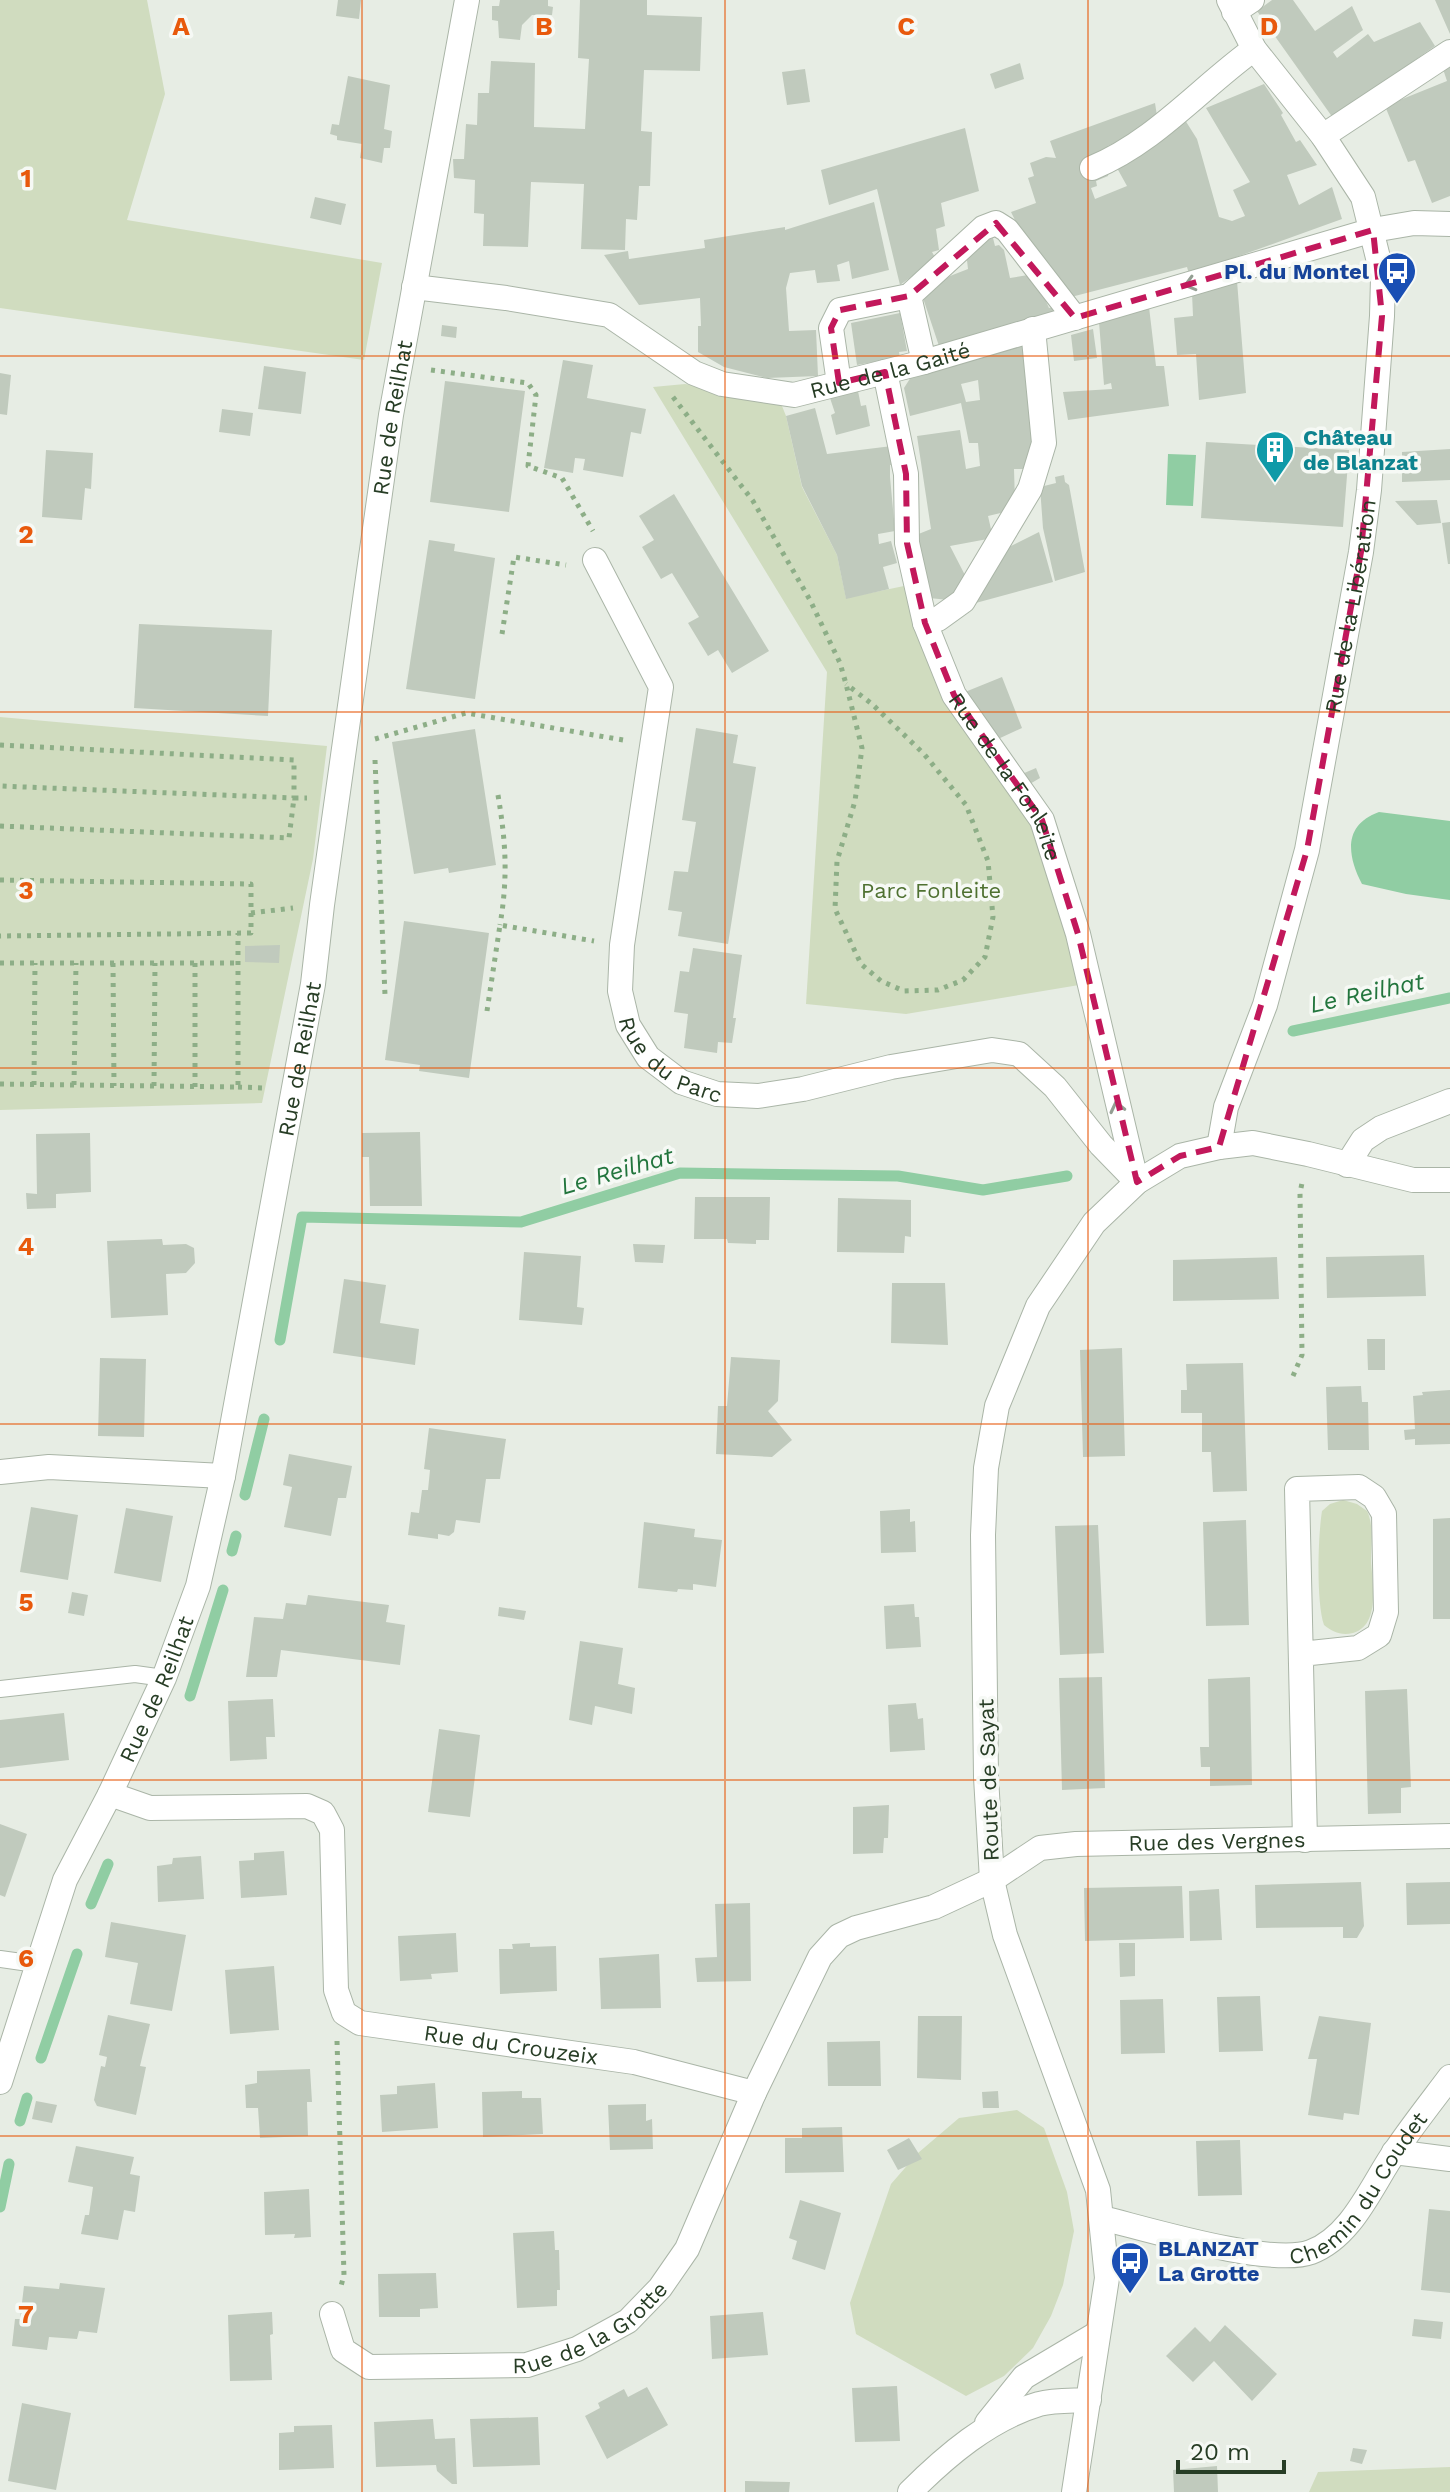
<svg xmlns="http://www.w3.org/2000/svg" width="1450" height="2492" font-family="'Work Sans',sans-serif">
	<rect width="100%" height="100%" fill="#e7ede4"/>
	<path fill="#d0dcbf" d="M0,0h147l18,94 -38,126 255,43 -18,97 -364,-52z
		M685,384l95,17 6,15 16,71 35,68 9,43 58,-12 13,40 117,197 31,103 14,59 -173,29 -100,-10 21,-332 -174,-285z
		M0,717l327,29 -14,113 -51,244 -262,7z
		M1343,1500l14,4 10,7c7,14 4,34 4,49 1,22 10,65 -18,73 -12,3 -20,-1 -29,-8 -8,-23 -6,-89 -2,-114l8,-7z
		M1017,2110l27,18 23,64 7,39 -11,54 -12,31 -18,32 -29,28 -38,20 -110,-62 -6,-31 41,-119 27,-31 41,-35z
		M1450,2467v25h-141l9,-20z"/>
	<path fill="#90cda3" d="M1168,454l28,1 -3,51 -27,-1z
		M1379,812l71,9v79l-44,-6 -44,-10c-15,-29 -19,-59 17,-72z"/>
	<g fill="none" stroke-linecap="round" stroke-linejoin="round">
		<path stroke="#90cda3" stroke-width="11" d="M1293,1031l157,-33
			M280,1340l22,-123 219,5 159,-49 218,3 85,14 84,-14
			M245,1495l19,-76
			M232,1551l4,-15
			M190,1696l33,-106
			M91,1904l17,-40
			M41,2058l36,-104
			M20,2121l7,-23
			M0,2207l9,-43"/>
	</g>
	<path fill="#c0cabd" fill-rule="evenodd" d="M338,0h23l-2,19 -23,-3z
		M500,0h48v6l5,1 -1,8h-20l-10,10 -2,15 -21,-2 -1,-17 -6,-1v-14h7z
		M580,0h67v15l55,2 -2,54 -56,-1 -3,61 11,1 -2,54h-11l-2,34 -11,-1 -1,31 -44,-1 3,-65 -53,-2 -3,65 -45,-1 1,-32 -10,-1 1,-33 -21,-2 -1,-19h11l2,-35 11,1 1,-32h11l2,-32 44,2 -1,64 51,2 4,-70 -11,-1z
		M1272,0h21l22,31 37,-25 11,24 -30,22 4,6 31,-24 6,8 46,-20 15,24 -102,72 -76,-107z
		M1435,0h15v34z
		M1020,63l4,16 -29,10 -5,-15z
		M1450,66v130l-18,7 -17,-43 -7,2 -23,-56 62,-25 -4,-12z
		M805,69l5,33 -23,3 -5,-33z
		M348,76l42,9 -6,44 8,2 -2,17h-6l-2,15 -22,-5 2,-14 -25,-4v-4l-7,-2 2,-10 7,1z
		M1264,84l19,29 -2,2 15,27 4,-2 17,25 -30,10 12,30 33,-18 10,32 -153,55 -2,-7 -116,30 -40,-45 -20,-40 25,-9 -8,-25 6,-2 -4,-13 16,-6 10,1 -6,-17 105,-38 2,13 -21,17 -28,13 2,5 -2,25 -12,5 1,5 -6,2 4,11 32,-13 -10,-18 68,-48 12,19 22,78 13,4 13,-5 -12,-26 17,-8 -44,-74z
		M965,128l14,63 -38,12 4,23 -9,3 3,21 -7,2 4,7 -36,26 -23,-96 -48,16 -8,-35z
		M315,197l31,7 -5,21 -31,-7z
		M874,202l15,68 -37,9 -3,-18 -12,4 3,16 -23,2 -2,-13 -25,3 -4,15 3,43 27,-1 2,46 -51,2 -43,-11 -26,-15v-26h3l-1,-28 -61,7 -35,-50 24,-4 1,8 76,-11 -1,-8 81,-13v3z
		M993,238l2,8 4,-1 5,5 6,28 24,-4 15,34 5,-1 3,8 -116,37 -19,-57 28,-19 18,-7 -2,-17 6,-7z
		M1237,281l9,112 -47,7 -3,-46 -19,1 -3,-37 19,-2 -1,-23z
		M1149,307l7,59h8l5,40 -101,14 -5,-28 49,-3 -1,-6 -7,2 -5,-63z
		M900,313l7,38 -8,1 1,5 -43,8 -6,-42z
		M442,325l15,2 -1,11 -15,-2z
		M1093,329l4,29 -23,3 -3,-26z
		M1024,345l13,85 -10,39h-13l1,33 -6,9 -21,5 5,22 -43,8 18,35 -19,19 -20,-2 -13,-63 15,-6 -14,-93 43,-6 6,39 14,-3 -2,-23h-9l-8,-40 -51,13 -6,-28 7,-11zM978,380l2,20 -14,2 -5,-18z
		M563,360l30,5 -6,33 59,11 -5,25 -10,-2 -8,45 -40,-7 2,-11 -10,-1 -2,15 -29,-5z
		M264,366l42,6 -5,42 -43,-5z
		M0,373l11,2 -4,40 -7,-1z
		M445,381l80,10 -16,121 -79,-10z
		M858,391l3,15 5,-1 4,21 -34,9 -5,-20 4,-2 -5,-15z
		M815,408l12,46 65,-8 2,19h-4v12l5,54 -17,3 1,10 12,-3 6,22 -14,4 6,22 -43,10 -9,-44 -35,-69 -16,-70z
		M222,409l31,4 -3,23 -31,-4z
		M1206,442l143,8 -6,77 -142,-9z
		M1450,449v31l-48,2v-30z
		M46,450l47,3 -2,36 -6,-1 -3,32 -40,-3z
		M1064,475l1,7 4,3 16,87 -30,9 -12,-53 -3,-41 16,-4 -1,-6z
		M674,494l95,157 -37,22 -14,-23 -10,6 -20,-33 11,-6 -27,-44 -11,6 -19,-32 12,-7 -15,-24z
		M1437,500l4,23 -24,2 -22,-24z
		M1450,522v42h-2l-6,-41z
		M1039,532l14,50 -81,22 31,-54z
		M429,540l26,4 -1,7 41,7 -20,141 -69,-10z
		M139,624l133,6 -4,86 -134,-8z
		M1002,677l20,51 -24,11 -33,-47z
		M696,728l42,7 -5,28 23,4 -28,177 -50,-8 4,-24 -14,-2 6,-39 14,1 8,-50 -14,-2z
		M475,729l21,136 -47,8 -1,-5 -34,6 -22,-132z
		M1036,768l4,10 -12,7 -6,-11z
		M404,921l85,12 -20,145 -50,-7 1,-6 -35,-5z
		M280,945l-1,18 -34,-1v-16z
		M693,948l49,7 -9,63h3l-4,25 -14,-1 -1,11 -33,-5 4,-34 -14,-2 6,-41 9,1z
		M420,1132l2,74h-52l-1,-49h-7v-24z
		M90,1133l1,59 -35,2v14l-29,1 -1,-16 11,1 -1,-60z
		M695,1197h75l-1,43h-13v4l-28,-1 -1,-4h-33z
		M838,1198l73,2v37l-6,-1 -1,17 -67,-1z
		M162,1239l1,6 23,-1 8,4 1,15 -9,10 -20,1 2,41 -57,3 -4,-77z
		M633,1244l32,1 -2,18 -28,-1z
		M524,1252l57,4 -4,51 7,1 -2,17 -63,-5z
		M1424,1255l2,41 -99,2 -1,-41z
		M1277,1257l2,42 -106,2v-41z
		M344,1279l42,6 -6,38 39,6 -4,36 -82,-12z
		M892,1283h53l3,62 -57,-2z
		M1367,1339h18v31h-17z
		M1122,1348l3,108 -42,1 -3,-107z
		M731,1357l49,3 -2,41 -10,10 24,29 -20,17 -56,-3 2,-48h9z
		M100,1358l46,1 -2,78 -46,-1z
		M1243,1363l4,128 -34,1 -2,-40h-9v-39h-21v-23h6l-1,-26z
		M1361,1386l1,16h6l1,48h-41l-2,-63z
		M1450,1390v54l-35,1v-6l-10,1 -1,-10 11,-1 -2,-33 10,-1 -1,-3z
		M429,1428l77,11 -6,40h-14l-6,44 -24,-3 -2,12 -5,4 -11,-2v5l-30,-4 3,-23 8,1 3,-23h6l2,-20 -6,-1z
		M289,1454l63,12 -6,32h-8l-7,38 -47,-9 8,-40 -9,-2z
		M31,1507l47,8 -10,65 -48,-8z
		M126,1508l47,8 -12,66 -47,-9z
		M910,1509v13l5,-1 1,31 -35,1 -1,-42z
		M1450,1518v101h-17v-100z
		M1246,1520l3,105 -43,1 -3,-104z
		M644,1522l51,7 -1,8 28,3 -6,47 -23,-3v6l-15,-1 -1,3 -39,-4z
		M1098,1525l6,128 -44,2 -5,-129z
		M72,1592l16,3 -4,21 -16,-3z
		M308,1595l81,10 -3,17 19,3 -5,40 -119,-15 -4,27h-31l8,-60 29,2 3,-16 20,2z
		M914,1604l1,13h4l2,30 -35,2 -2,-43z
		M499,1607l27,4 -2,9 -26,-4z
		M580,1641l43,7 -5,36 17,4 -3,26 -37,-8 -3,19 -23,-5z
		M1102,1677l3,111 -43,2 -3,-112z
		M1250,1677l2,108 -42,1v-19h-9l-1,-20h9l-1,-68z
		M1407,1689l4,98 -10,1v25l-33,1 -3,-123z
		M273,1699l2,38h-9l1,22 -37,2 -2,-60z
		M916,1703l2,16 5,-1 2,32 -35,2 -2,-47z
		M64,1713l5,47 -69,8v-48z
		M439,1729l41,6 -10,82 -42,-5z
		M889,1805l-1,33h-4l-1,15 -30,1v-47z
		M0,1824l27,10 -22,63 -5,-2z
		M284,1851l3,44 -46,3 -2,-37 15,-1v-7z
		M201,1856l3,43 -46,3 -1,-36 15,-2 1,-6z
		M1361,1882l3,44 -7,12h-14v-11l-87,1 -1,-43z
		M1450,1882v42l-43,1 -1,-42z
		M1182,1886l2,52 -99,3 -1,-53z
		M1219,1889l3,51 -32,1 -1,-50z
		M750,1903l1,78 -54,1 -2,-24 22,-1 -2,-53z
		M111,1922l75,13 -14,76 -42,-7 8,-41 -33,-6z
		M456,1933l2,39 -27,2 1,5 -32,2 -2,-45z
		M530,1943v4l26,-1 1,45 -57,3 -1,-45h14l-1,-5z
		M1119,1943h16v33l-15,1z
		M659,1954l2,54 -60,1 -2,-51z
		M274,1966l5,64 -49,4 -5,-64z
		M1260,1996l3,55 -44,1 -2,-55z
		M1163,1999l2,54 -44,1 -1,-54z
		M108,2015l42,9 -10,42 6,1 -10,48 -39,-9 -3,-6 7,-34 4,1 2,-10 -8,-2z
		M918,2016h44l-1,64 -44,-2z
		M1319,2016l52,7 -12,92 -15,-2 -1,7 -35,-5 9,-56h-9z
		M880,2041l1,45h-53l-1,-44z
		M310,2069l2,33h-5l1,34 -48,2 -2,-30h-12l-1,-23 12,-2v-12z
		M435,2083l3,45 -56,4 -2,-37 17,-1v-8z
		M522,2091v7h19l2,36 -60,3 -1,-45z
		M998,2091l1,17h-16l-1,-16z
		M36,2101l21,4 -5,18 -20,-4z
		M646,2104v17l6,-2 1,30 -43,1 -2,-45z
		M842,2127l2,45 -59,1v-35h17v-10z
		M909,2138l13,21 -24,11 -11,-20z
		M1240,2140l2,55 -44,1 -2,-55z
		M76,2146l58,11 -4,17 10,2 -5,36 -11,-2 -6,30 -37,-6 4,-19h4l4,-28 -25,-5z
		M309,2189l2,48 -17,1 1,-4 -30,1 -1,-43z
		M800,2200l41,13 -16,57 -33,-11 5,-18 -8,-3z
		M1429,2209l21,2v82l-29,-3z
		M554,2231l1,19h4l1,40h-3v16l-40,2 -4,-75z
		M436,2273l2,35 -18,1v8h-41l-1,-43z
		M60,2283l45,5 -8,45 -18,-2 -2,8 -28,-2 -2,13 -35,-4 3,-27h5l4,-33 35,3z
		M272,2312l1,22 -3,1 2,45 -42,1 -2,-66z
		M763,2312l5,43 -56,4 -2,-43z
		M1414,2319l29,3 -2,17 -29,-3z
		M1225,2325l52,49 -25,27 -38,-40 -21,21 -27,-26 29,-29 15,15z
		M897,2386l3,55 -45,1 -3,-54z
		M647,2387l21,38 -61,34 -22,-43 15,-8 -2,-5 26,-14 4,8z
		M22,2403l49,10 -15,77 -48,-9z
		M538,2417l2,48 -67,2 -3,-48z
		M433,2419l2,20 20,-1 2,46h-5l-15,-13 -1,-6 -60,2 -2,-45z
		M332,2425l2,43 -55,2v-37l15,-1v-6z
		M1353,2448l14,2 -5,14 -12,-3z
		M1217,2466l1,26h-44l-1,-22z
		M745,2481l45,1 -1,10h-44z"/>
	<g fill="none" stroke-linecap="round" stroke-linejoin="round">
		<defs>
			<path id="service" d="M0,1689l135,-15 29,4
				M0,1959l36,5"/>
			<g id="minor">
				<path d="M1234,12l18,-12"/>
				<path d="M1323,136l127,-84"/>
				<path d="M1092,168c63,-26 108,-80 162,-119"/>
				<path id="s1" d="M414,287l92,11 103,17 85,58 28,11 72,11 130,-33 449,-132 41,-7 36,1"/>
				<path d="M909,296l15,66"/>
				<path id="s2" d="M885,372l21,102 1,69 18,80 29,72 88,125 36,114 57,242"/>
				<path d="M839,383l-8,-55 9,-18 69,-14 74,-68 13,-5 11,7 68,88"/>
				<path id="s3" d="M595,560l66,127 -39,258 -2,46 8,34 20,32 33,25 36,12 41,2 45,-7 88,-22 101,-17 27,4 36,33 46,58 36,37"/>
				<path d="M925,623l13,-4 25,-18 67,-112 14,-46 -11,-114"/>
				<path d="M1347,1165l16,-25 18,-12 69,-27"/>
				<path d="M0,1472l49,-5 174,9"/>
				<path d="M1301,1654l57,-6 21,-13 7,-23 -2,-98 -10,-17 -15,-10 -62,2 8,351"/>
				<path id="s4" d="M110,1794l40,14 157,-2 16,7 9,17 4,160 8,23 16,10 274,39 120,31 66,-136 19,-21 17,-8 78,-21 58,-27 48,-32 36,-4 374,-8"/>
				<path id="s5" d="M0,2082l65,-202 45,-86 54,-116 34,-92 25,-110 90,-492 9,-79 69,-490 76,-415"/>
				<path d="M1394,2152l56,7"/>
				<path id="s6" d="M1102,2218c45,11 169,49 209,34 42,-16 61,-68 85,-102 17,-25 36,-49 54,-73"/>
				<path id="s7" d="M332,2314l11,36 26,17 158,-2 50,-16 51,-28 32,-33 27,-39 67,-156"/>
				<path d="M987,2423l37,-46 74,-44"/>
				<path d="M910,2492c36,-36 79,-73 129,-88 15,-4 34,-3 50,-4"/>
			</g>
			<g id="tertiary">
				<path id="s8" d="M1219,1147l7,-40 39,-102 42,-155 54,-298 8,-62 13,-174 1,-38 -20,-81 -40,-61 -69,-87 -25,-49"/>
				<path d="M1074,2492l33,-214 -9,-88 -93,-255 -13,-55 -6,-103 -3,-242 3,-67 11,-62 41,-100 56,-83 43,-41 43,-26 39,-9 34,-4 55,11 105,26h37"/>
			</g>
		</defs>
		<use href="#service" stroke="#aab5a7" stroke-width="18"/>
		<use href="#minor" stroke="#aab5a7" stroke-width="26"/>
		<use href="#tertiary" stroke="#aab5a7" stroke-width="26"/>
		<path stroke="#8dae87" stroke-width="5" stroke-dasharray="4 6" stroke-linecap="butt" d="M431,370l97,13 8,12 -8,71 34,12 31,53
			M673,397l80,104 57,99 30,63 6,21 16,64 -7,53 -18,60 -2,48 26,55 20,17 23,10 34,-1 25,-10 22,-23 8,-40 -5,-56 -22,-56 -42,-51 -52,-50 -26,-20
			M502,634l12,-77 52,8
			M375,739l91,-26 157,27
			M0,745l294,15v38l-294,-12
			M375,760l10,235
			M498,795c8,48 10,82 2,130
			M0,826l289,12 5,-40h13
			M0,880l251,4v49l-251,3
			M251,913l42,-5
			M0,963h238
			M113,963l1,123
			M487,1011l13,-86 94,16
			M0,1084l238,3v-154
			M34,1085l1,-122
			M74,1085l2,-122
			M154,1086l1,-123
			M195,1087v-124
			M238,1087l27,1
			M1293,1376l9,-21 -2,-162 2,-10
			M337,2041l7,234 -3,11"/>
		<use href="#service" stroke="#fff" stroke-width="16"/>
		<use href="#minor" stroke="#fff" stroke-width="24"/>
		<use href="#tertiary" stroke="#fff" stroke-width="24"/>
	</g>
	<defs><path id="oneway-chevron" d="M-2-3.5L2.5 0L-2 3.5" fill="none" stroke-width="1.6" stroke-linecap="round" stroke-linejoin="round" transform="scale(2)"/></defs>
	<g stroke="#939e92">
		<use href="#oneway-chevron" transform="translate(1190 284) rotate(164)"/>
		<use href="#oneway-chevron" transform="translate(1117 1107) rotate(-103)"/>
	</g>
	<path fill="none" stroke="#c2185b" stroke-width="6" stroke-dasharray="16 10" stroke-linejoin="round" d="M996,223l79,95 298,-88 9,86 -21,236 -54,298 -88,297 -39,9 -43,26 -59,-248 -36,-114 -88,-125 -29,-72 -18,-80 -1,-69 -21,-102 -46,11 -8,-55 9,-18 69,-14z"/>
	<path fill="none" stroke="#e8590c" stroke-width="2" stroke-opacity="0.55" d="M362,0v2492M725,0v2492M1088,0v2492M0,356h1450M0,712h1450M0,1068h1450M0,1424h1450M0,1780h1450M0,2136h1450"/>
	<defs>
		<symbol id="bus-pin" viewBox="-11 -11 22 30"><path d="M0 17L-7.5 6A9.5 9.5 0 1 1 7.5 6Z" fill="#1a4fb4" stroke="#f6f9f5"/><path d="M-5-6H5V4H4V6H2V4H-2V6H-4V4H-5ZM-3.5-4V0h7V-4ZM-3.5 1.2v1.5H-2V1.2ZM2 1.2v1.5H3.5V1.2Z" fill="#fff"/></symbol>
		<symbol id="building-pin" viewBox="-11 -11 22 30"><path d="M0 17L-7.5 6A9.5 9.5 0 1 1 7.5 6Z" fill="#0f9aa8" stroke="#f6f9f5"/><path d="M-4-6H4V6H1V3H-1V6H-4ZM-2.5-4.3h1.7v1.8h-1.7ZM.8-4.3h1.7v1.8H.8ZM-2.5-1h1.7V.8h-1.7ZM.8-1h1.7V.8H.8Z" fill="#fff"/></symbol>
	</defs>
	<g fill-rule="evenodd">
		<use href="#bus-pin" x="1375" y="249" width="44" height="60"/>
		<use href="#building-pin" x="1253" y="428" width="44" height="60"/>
		<use href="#bus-pin" x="1108" y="2239" width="44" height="60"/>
	</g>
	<g text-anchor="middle" stroke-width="7" stroke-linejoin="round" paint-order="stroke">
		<g font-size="22" font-weight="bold" fill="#164399" stroke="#f6f9f5" text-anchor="end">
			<text x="1369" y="279">Pl. du Montel</text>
			<text x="1158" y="2256" text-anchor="start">BLANZAT<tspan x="1158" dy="25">La Grotte</tspan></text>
		</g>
		<g font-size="22" fill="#273d25" stroke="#f6f9f5">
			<text dy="8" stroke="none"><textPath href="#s1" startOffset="502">Rue de la Gaité</textPath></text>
			<text dy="8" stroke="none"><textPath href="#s5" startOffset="1720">Rue de Reilhat</textPath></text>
			<text dy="8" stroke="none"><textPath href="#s8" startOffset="558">Rue de la Libération</textPath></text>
			<text dy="8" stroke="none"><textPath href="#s2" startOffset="430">Rue de la Fonleite</textPath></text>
			<text dy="8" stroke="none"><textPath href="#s3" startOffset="542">Rue du Parc</textPath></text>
			<text dy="8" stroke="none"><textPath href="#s5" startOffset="1072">Rue de Reilhat</textPath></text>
			<text dy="8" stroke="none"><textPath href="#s5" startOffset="424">Rue de Reilhat</textPath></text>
			<text transform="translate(988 1780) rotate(-92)" y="8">Route de Sayat</text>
			<text dy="8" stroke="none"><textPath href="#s4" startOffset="1418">Rue des Vergnes</textPath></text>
			<text dy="8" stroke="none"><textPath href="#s4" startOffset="592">Rue du Crouzeix</textPath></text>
			<text dy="8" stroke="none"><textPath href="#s6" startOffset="292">Chemin du Coudet</textPath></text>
			<text dy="8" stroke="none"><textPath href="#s7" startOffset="300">Rue de la Grotte</textPath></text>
		</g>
		<g font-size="22" font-weight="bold" fill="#0d838f" stroke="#f6f9f5" text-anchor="start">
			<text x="1303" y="445">Château<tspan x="1303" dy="25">de Blanzat</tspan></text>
		</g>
		<g font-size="22" fill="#4f7131" stroke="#f6f9f5">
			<text x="931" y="898">Parc Fonleite</text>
		</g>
		<g font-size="24" font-style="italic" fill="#22753d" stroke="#f6f9f5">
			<text transform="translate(1367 993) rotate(-12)" y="8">Le Reilhat</text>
			<text transform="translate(617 1171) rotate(-16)" y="8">Le Reilhat</text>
		</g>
	</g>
	<g font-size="26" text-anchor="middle" font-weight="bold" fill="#e8590c" stroke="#f6f9f5" stroke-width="7" stroke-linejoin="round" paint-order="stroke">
		<text x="181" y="35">A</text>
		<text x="544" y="35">B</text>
		<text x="906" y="35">C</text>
		<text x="1269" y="35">D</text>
		<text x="26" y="187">1</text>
		<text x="26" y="543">2</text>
		<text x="26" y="899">3</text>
		<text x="26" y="1255">4</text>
		<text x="26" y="1611">5</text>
		<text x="26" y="1967">6</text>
		<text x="26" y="2323">7</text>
	</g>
	<path d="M1178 2460v12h106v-12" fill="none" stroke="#273d25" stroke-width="4"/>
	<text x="1190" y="2460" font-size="24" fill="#273d25" stroke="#f6f9f5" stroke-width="6" paint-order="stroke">20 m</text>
</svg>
